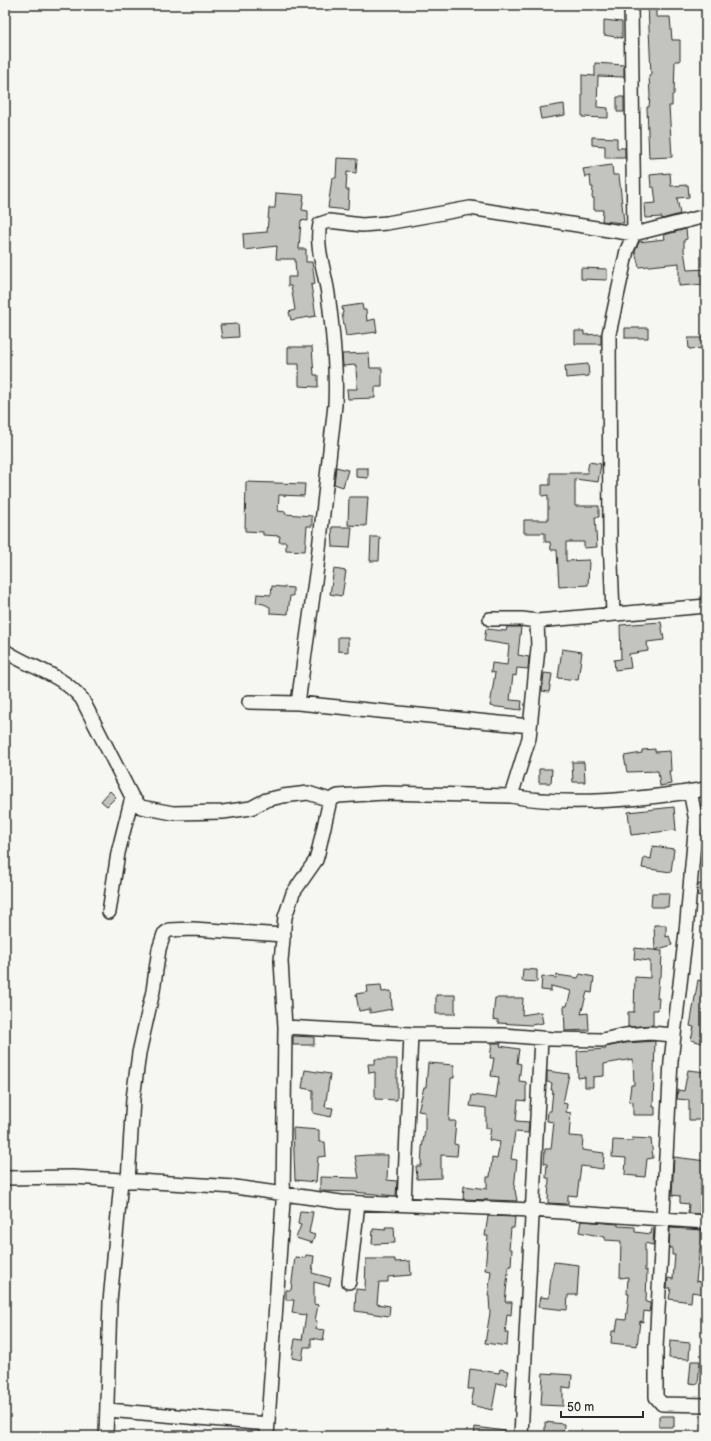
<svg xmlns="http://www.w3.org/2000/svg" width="711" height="1441" font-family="'Balsamiq Sans',sans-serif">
	<rect width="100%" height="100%" fill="#f6f6f2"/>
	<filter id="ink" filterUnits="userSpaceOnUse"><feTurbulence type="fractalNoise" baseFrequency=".025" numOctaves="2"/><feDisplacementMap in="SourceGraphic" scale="8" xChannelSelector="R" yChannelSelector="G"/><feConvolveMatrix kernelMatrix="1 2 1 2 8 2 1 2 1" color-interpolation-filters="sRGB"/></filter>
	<g filter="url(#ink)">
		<path fill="#c3c3c0" stroke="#2b2b2b" d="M648,5h8v12h14l2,23h8v21h-5l-1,33 -2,1v11h-3l3,51 -23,1 -2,-51h2l1,-11 -1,-21h2z
			M604,20l18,2v16l-18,-3z
			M595,63l29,2v12l-26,-1 -1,31 11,1v10l-26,-1v-42l13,1z
			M617,97h7v15h-7z
			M564,104l1,11 -24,4 -2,-11z
			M592,137l25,1v10h8v10h-20v-12l-13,-1z
			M337,158l20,1 -1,14 -9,-1 -1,18h3l-1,20 -20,-2 4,-30h4z
			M612,165l1,10h6l5,48 -22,-2 1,-11h-9v-12h-2l1,-11h-2l-1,-11 -5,1 -2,-8z
			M670,173l1,13 17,-1 1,12 -12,1 3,16 -18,5v-2l-17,1 -1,-14 12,-1 -2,-16h-3l-1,-12z
			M276,193l28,2 -2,15 6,1v10l-7,-1 -2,29h7v13h6l3,22 -4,1 5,31 -25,4 -2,-8 6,-2 -4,-24h-3v-9h8l-1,-18h-19l1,-13 -33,4 -1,-16 24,-2 2,-24h6z
			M686,229l1,10 -3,1v10l3,20 19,-1v15l-27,2v-23l-40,4 -4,-16 4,-9 26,-3 -1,-4z
			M581,268l26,1v11l-26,-1z
			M362,304l1,6h3l1,11 8,-2 2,13 -31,4 -4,-22 1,-1 -1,-6z
			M238,324l1,13 -17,1 -2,-13z
			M625,328h23v10h-23z
			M575,331h9v4l17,-1v10h-26z
			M688,338h18v10l-17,1z
			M288,347h24l2,28h4v12l-19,-1v-22h-11z
			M369,353l1,15h12v19h-7v11l-27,1 -1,-10h10l-1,-24 -13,1 -1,-12z
			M588,364l1,12 -23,2 -1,-12z
			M589,462l12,2 -3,18 -23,-3v27h24v11h-4l2,30 -13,1v-6h-18v19l23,-1 -1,25 -29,2 -2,-37h-6l-1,-8h-5v-9h-21v-13h24v-25l-6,1v-11h8v-12h37z
			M336,467l12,3 -5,17 -9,-3z
			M356,468h12v10l-12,-1z
			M246,482l59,2 -1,12 -25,-1 -1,16 8,1 -1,2 27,2v10h-5l-2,25 -19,-1v-8h-7l1,-6 -17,-1v-3l-18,-1z
			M349,497h19l-2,29 -18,-1z
			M332,527h20l-2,21 -17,-1z
			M371,537h9l-1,24h-9z
			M334,569l12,2 -4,25 -12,-2z
			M272,586l21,2v8h-3l-2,18 -18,-1v-6l-6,-3 -8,-1 1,-9 14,1z
			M661,622l3,18 -17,2 1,9 -19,3 2,14 -16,2 -1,-10 7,-1 -1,-34z
			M507,627h14l-3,28 11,2 -1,12 -11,-1 -1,8 -3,-1 -3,25 12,1 -1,9 -31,-4 5,-33 -4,-1 1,-9 15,2 2,-20 -25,-4 2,-12 20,2z
			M338,637h10v15l-10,-1z
			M562,649l20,3 -4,28 -20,-2z
			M544,673l8,1 -3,18 -7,-1z
			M655,749v3l15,-1 1,20h-2l2,13 -11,2 -2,-15 -31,1 -3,-16 18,-3v-3z
			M572,762h12l1,20h-12z
			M539,769h13l-1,14h-12z
			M110,791l6,6 -9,9 -6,-5z
			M674,807l2,23 -45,5 -3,-23z
			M653,846l21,3 -3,23 -29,-4 2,-11 7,2z
			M698,884l8,1v12l-9,-2z
			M652,893h17l-1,14h-17z
			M654,925h12v12l3,-1 3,9 -17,5z
			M635,948l27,3 -1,26h-2l-2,21h2l-1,12h-5v15l-25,2v-15h6l1,-35 15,1v-17l-16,-2z
			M523,969l14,1v12l-15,-1z
			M580,974l14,3 -2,16 -5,-1 -6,22 7,-1 1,17 -24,1 -1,-25h3l4,-15 -20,-5v5l-10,-1 1,-14 14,2 1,-3 21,3z
			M698,980l8,2v62l-15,-4 3,-13 -4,-1z
			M381,985l1,7 9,-1 1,18 -22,4v-4l-11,2 -3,-17 12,-2 -1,-6z
			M436,995h19v19h-19z
			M495,998h28l-1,17 19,-3 2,11 -12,2 -33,-2v-3l-5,-1z
			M293,1036l21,1v8h-21z
			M655,1041l-2,66h2v8h-22v-13l-4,-1 2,-16h3l-1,-26 -29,5v12l-11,1v10h-8v-10l-7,1 -1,-27 29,-2 -1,-2 21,-4z
			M492,1043h9l-1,3 19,3 -2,14 4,1 -2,17 7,1v19l-8,-1 -2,21 13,1 -1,11 -13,-1 -4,27 6,1 -3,29 1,1 2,11 -54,-2 1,-13 23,3v-12h3l2,-19 5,1 3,-17 -11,-2 2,-12h-5v-20l-16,-2 2,-11 24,3 3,-21 -8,-1 3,-18h-4z
			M375,1059h22v41l-22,-1v-27l-6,1 -1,-9h7z
			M428,1063l26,2v13h-3l-2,43h7l-2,23 4,1 -1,11 -16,-1v23l-24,1 -1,-13h5l1,-18 3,-18v-18l-7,-1 6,-24h2z
			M305,1070l25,4 -5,33 8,1 -2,9 -18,-4v-23l-11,-2z
			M688,1070l18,2v48h-17v-20l-12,-1 1,-9 6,1z
			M547,1071l22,3 -6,29 4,1 -1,8 5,1 -2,23 14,1 -1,13 22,3 -1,16 -22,-3 -4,30 -9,-1v9l-20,-1 1,-25h-3l1,-14 -3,-1 1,-14h6l3,-27 -7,-1 1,-10h3l2,-21h-2l1,-7 -5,-1z
			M293,1128l26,2v12h6l1,14 -8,1 -2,25 -21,-2z
			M632,1138l19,1 2,19 -6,1 -2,18 -20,-2 1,-17 -14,-1 1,-17 19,1z
			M368,1155h20l-1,25 10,1 -1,15 -42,-4 -34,-1v-14l39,1 -4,-22z
			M674,1157l32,4v42h-6v11l-12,-1 1,-9 -9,-1v-7l-8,-1z
			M300,1211l13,1 -4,21 6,2 -3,8 -16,-5 5,-13 -3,-1z
			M488,1216l27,1 -1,11h-3l-2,21h3l-1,17h-2l-1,7 -3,29h7l-1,13 -4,-1 -2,19h3l-1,13 -22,-3 5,-30 -1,-17h-1l3,-25 -6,-1 3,-34h-3z
			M581,1221l37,3v2l17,1v5l16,2 1,-7 2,1 -1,17 -8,-2v28l2,-1 -1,32 4,1v3l-1,6 -5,-1 -1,11 -3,-1 -3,25 -26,-3 1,-12h4l2,-12 8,1 3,-26h-2l1,-17 -8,1 1,-37 -16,-1v-3l-26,-5z
			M385,1227h9l1,16 -23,1 1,-15 13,1z
			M670,1228l33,2v3h3v15l-6,-1 -4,34 9,2 -1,11 -12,-2 -1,10 -22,-3 2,-11h-4l1,-10 5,1 2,-24h-3v-7h-3z
			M306,1255l8,1 -2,17 19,5 -2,8 -15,-4v22l4,1 -3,16h2l-1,8 9,1 -2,10 -12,-2v9h-7l-2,13 -10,-2 3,-19 7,1 4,-25 -14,-2 2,-13h-8v-10h5l4,-33 10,1z
			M366,1259h29v3l15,-1 1,14 -23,2v5h-9l-2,22 13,2 -1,10 -34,-5 1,-22 9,1z
			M554,1262l25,3 -2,30h-9l-1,15 -29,-3 2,-10 9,1 2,-24z
			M670,1341l20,2 -1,16 -20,-1z
			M691,1361h9l-2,23 -9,-1z
			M470,1369l29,4 1,-4 9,2 -3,14 -9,-2 -5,27 -21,-5 3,-16h-6z
			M543,1373l29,2 -1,13 -8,-1v19l-22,-1z
			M659,1416h15v11h-15z
			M545,1422l19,2 -1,12h-18z
			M475,1427l30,4v5h-31z"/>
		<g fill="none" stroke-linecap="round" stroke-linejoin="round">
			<defs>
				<path id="minor" d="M613,613l-3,-74 -1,-205 18,-84 7,-16 -3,-229
					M490,619h32l15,2 169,-15
					M537,621l1,27 -9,90 -18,58c57,11 137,3 195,-7
					M5,651c28,18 55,22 77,48l50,98 9,10 32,6 50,-1 28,-4 15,-8 17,-4 25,-3 22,7 8,-4 46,-3 127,3
					M249,702l49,1
					M530,726l-232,-23 19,-136 18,-162c2,-37 -2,-74 -7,-111 -3,-22 -13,-48 -8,-70l9,-3 33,4 25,-2 83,-15 164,26 72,-18
					M690,791l6,30 -10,111 -15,129 -15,287v49l6,7 44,1
					M109,912l9,-59 14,-56
					M285,1027l126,7 92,1 50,4 49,1 23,-5 25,-2 24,2
					M5,1178l68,-1 162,10 106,15 191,8 174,12
					M128,1181l5,-82 6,-46 14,-62 6,-42 5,-15 5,-4 24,-1 91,6
					M404,1205l7,-171
					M349,1282l9,-79
					M108,1410l160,14
					M106,1436l4,-134 11,-121
					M267,1436l16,-234 2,-175 -4,-66 4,-44 8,-24 23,-33 2,-7 12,-53
					M521,1436l20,-398"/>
			</defs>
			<use href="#minor" stroke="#2b2b2b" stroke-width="16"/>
			<use href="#minor" stroke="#f6f6f2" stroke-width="13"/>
		</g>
	</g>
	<rect width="711" height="1441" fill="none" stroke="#f6f6f2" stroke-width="20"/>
	<rect x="10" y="10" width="691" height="1421" fill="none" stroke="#2b2b2b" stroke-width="1.5" filter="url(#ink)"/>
	<path d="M561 1411v6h82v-6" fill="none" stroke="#2b2b2b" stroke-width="2"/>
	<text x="567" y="1411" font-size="12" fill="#2b2b2b" stroke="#f6f6f2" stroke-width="3" paint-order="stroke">50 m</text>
</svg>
